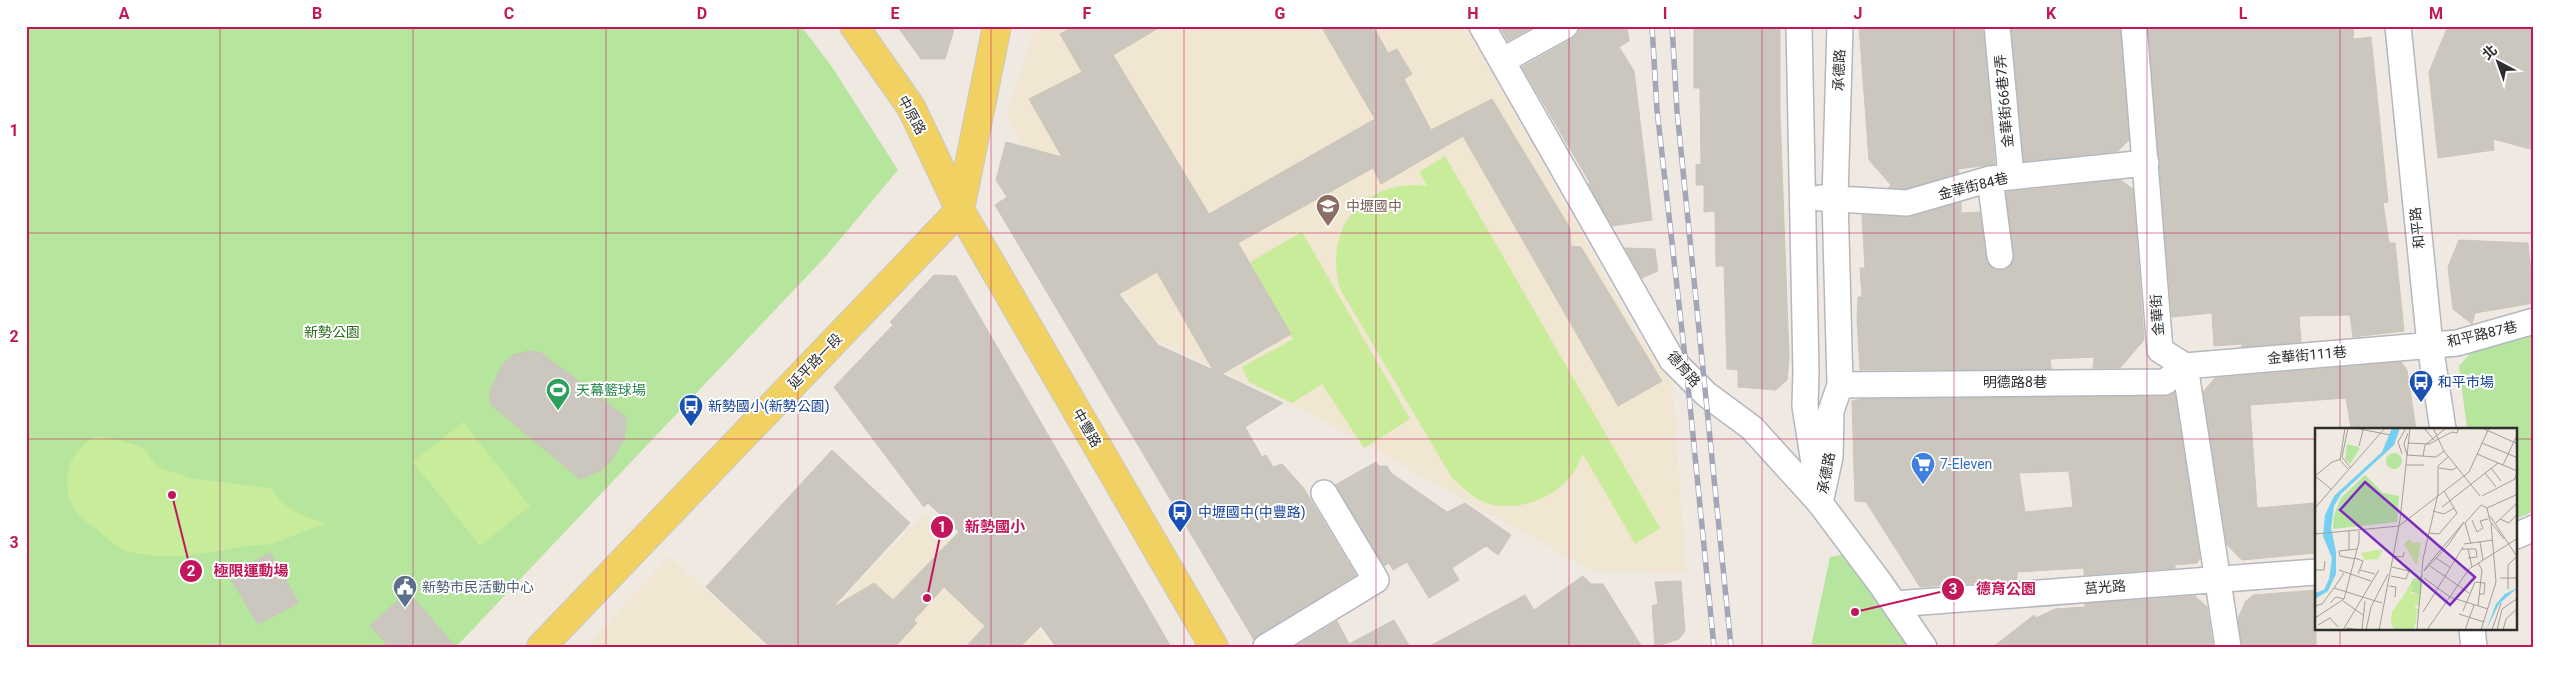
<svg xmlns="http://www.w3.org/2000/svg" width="2560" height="673" font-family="Roboto,'Noto Sans TC',sans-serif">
	<rect width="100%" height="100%" fill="#efe9e1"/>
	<path fill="#f0e6d1" d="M1036,26h430l172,310 34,43 14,193 -93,-1 -293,-163 -146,-69 -148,-221z
		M926,512l111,116 13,19h-251z
		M669,556l98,91h-181z"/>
	<path fill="#b6e59e" d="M26,26h775l31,41 66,103 -71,85 -371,392h-430z
		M2534,333v178l-18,8v-90h-49l-8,-63 16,-18z
		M1841,555l13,3 61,89h-104l19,-90z"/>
	<path fill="#c9ec9a" d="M1445,156l215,372 -25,16 -52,-90c-3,5 -5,13 -9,18 -17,26 -57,41 -87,31 -14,-5 -24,-15 -35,-25l-112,-189c-17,-61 23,-110 87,-103l-8,-14z
		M1302,232l108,187 -46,29 -42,-64 -30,19 -43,-21 -7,-15 51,-28 -43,-77z
		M463,422l67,84 -50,40 -67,-84z
		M94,436l18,2 30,9 16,20 32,11 81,10c14,23 33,28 57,36 -21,4 -37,14 -57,20 -9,2 -18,1 -27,2 -37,7 -79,16 -117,5 -11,-3 -22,-15 -31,-22 -10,-8 -24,-18 -27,-31 -6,-29 2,-44 25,-62z"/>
	<path fill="#cbc7bf" stroke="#cbc5ba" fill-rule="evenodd" d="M897,26h58l-10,33h-24z
		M1074,26h88l-49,29 96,159 166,-95 -54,-93h52l15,27 9,-4 15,25 -8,5 27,51 61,-31 78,129 1,18 10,1 81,134 -44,25 -155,-270 -82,48 -8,-16 -135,75 53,91 -69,40 61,29 -38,24 17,30 4,-2 7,12 9,-3 21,23 53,88 -102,65 -259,-435 12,-8 -11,-17 10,-38 56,15 -33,-58 53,-27 -22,-38zM1157,272l56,98 -55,-25 -39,-51z
		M1499,26h36l-27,15z
		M1579,26h48l2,15 -10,6 15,24 18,149 -40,6 -24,-42 2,-1 -68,-116 50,-28 6,-6z
		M1694,26h86v87l9,245 -2,22 -11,10 -38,-3v-17l-11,-1 -3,-103h-8l-1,-55 -11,1v-27h-8v-20l5,-1 -1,-76h-6z
		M1859,26h124l12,138 -37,5 1,4 -54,16 -17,-1 3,-3 -22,-25z
		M2011,26h109l9,114 -11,11 -94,10z
		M2148,26h206l-1,13 18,-2 17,165 -5,1 6,40h6l9,88 -51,6 -3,-22 -51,1 2,26 -60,5 2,-3 -29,2 -2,-33 -40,4z
		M2448,26h86v124l-41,-11 1,11 -56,8 -9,-86z
		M2121,180l12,9 11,151 -24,28h-27l1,-11 -44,2 1,10 -191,1 -3,-51 1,-22h4l-2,-29h5l-3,-53 49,2 50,-15v11l19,-1 6,46 8,11 8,1 11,-8 1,-7 -8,-63z
		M2459,240l69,3 6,60 -59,10 -3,11 -19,-15 -5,-42z
		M1625,248l30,1 3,22 -16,7z
		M934,275l22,1 215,371h-115l-15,-21 -21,21h-54l19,-21 -41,-39 -30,33 3,3 -22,24h-125l-64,-60 126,-137 78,73 -78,85 42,-25 19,17 66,-68 -31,-29 -4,4 -90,-120 59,-62 -3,-3z
		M528,351l12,1 87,66 -3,21 -10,18 -12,13 -22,9 -90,-75v-12l11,-26 12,-11z
		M2401,362l6,8 9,59h-65l-5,-31 -96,7 7,103 59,-5v50l-74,7 -15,-15 -24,-153 12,-14z
		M2175,393l25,165 -3,5 -22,2v3l-91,7v-7l-67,4v8l-97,7 -54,-85 -11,-1 -3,-100 10,-2 303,-3zM2069,471l4,36 -48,5 -6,-39z
		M1376,462l3,4h8l4,7 56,39 18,-9 46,32 -13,20 -12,-9 -34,22 7,12 -30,18 -22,-36 -14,8 -4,-7 -5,3 -49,-81z
		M270,553l29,50 -41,21 -30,-49z
		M1583,576l8,8h12l39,63h-214l97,-52 9,15z
		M1681,581l4,50 -6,8 -24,8 -3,-41 6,-2 -3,-22z
		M2316,590v57h-74l-4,-28 7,-17 8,-7z
		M408,592l48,55h-67l-19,-22z
		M2195,596l12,11 6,40h-220l41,-32 2,3 19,-9 30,-2v-3z
		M1394,620l16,27h-116l43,-26 12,23z"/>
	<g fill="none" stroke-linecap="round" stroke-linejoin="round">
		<defs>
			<path id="minor" d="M1482,26l190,334 34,34 46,34 68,75 60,80 44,64
				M1799,26l7,346 -1,34 13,82
				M1997,26l14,150
				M2134,26l26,324 25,16 43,281
				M2398,26l32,319 13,84
				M1502,61l63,-35
				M1990,179l10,77
				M1820,198l87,5 83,-24 156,-16
				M2185,366l272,-23 77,-22
				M1840,385l325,-3 20,-16
				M1820,503l10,-46 1,-46 9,-26 -5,-187 5,-172
				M2516,536l18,-8
				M1895,604l421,-32
				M2472,629l2,18
				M1266,647l110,-67 -52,-87"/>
			<path id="major" d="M854,26l57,81 49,103 254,437
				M541,647l419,-437 37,-184"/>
		</defs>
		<use href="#minor" stroke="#b4b7c1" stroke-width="28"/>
		<use href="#major" stroke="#c9c9c9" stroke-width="30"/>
		<use href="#minor" stroke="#fff" stroke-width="25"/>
		<use href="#major" stroke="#f2d163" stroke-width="28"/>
		<defs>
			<path id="rail" d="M1652,26l5,84 30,265 27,272
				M1672,26l5,85 54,536"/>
		</defs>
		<use href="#rail" stroke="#a3a6b8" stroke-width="5.5"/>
		<use href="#rail" stroke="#fff" stroke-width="4" stroke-dasharray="11" stroke-linecap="butt"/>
	</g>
	<path fill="none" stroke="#c2185b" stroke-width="1" stroke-opacity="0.55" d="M220,26v621M413,26v621M606,26v621M798,26v621M991,26v621M1184,26v621M1376,26v621M1569,26v621M1762,26v621M1954,26v621M2147,26v621M2340,26v403M26,233h2508M26,439h2290M2516,439h18M2340,629v18"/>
	<defs>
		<symbol id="school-pin" viewBox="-11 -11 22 30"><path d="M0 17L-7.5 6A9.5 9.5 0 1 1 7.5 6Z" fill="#8d6e63" stroke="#fff"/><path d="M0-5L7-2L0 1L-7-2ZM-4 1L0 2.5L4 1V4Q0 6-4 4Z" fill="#fff"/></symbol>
		<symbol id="bus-pin" viewBox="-11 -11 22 30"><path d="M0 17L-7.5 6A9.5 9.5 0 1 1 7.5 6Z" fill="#1a4fb4" stroke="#fff"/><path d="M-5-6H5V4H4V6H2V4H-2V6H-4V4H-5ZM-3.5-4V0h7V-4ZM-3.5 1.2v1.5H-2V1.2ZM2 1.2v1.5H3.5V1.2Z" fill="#fff"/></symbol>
		<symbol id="stadium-pin" viewBox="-11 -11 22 30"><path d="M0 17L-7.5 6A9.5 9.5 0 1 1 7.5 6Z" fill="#2e9e5b" stroke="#fff"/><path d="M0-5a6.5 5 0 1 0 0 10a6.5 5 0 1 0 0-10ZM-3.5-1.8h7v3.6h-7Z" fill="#fff"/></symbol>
		<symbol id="supermarket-pin" viewBox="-11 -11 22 30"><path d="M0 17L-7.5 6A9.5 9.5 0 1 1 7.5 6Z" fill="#3f7fe0" stroke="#fff"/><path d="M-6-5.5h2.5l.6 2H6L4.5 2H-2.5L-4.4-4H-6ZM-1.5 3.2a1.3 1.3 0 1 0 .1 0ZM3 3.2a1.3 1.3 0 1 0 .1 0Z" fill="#fff"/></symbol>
		<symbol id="civic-pin" viewBox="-11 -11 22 30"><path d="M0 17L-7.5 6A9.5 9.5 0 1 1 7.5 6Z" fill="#5c6f8a" stroke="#fff"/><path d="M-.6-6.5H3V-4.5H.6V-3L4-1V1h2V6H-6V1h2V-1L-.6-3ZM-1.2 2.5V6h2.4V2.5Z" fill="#fff"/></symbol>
	</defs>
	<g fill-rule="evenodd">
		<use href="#school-pin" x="1314" y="192" width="28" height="38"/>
		<use href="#bus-pin" x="2407" y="368" width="28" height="38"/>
		<use href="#stadium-pin" x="544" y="376" width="28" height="38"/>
		<use href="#bus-pin" x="677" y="392" width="28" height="38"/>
		<use href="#supermarket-pin" x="1909" y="450" width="28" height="38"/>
		<use href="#bus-pin" x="1166" y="498" width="28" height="38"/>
		<use href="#civic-pin" x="391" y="573" width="28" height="38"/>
	</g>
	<g text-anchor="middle" stroke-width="4" stroke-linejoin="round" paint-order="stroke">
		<g font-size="14" fill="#2e2e2e" stroke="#fff">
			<text transform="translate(1839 70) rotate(-88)" y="5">承德路</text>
			<text transform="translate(2004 101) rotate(-95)" y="5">金華街66巷7弄</text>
			<text transform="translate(912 115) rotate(61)" y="5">中原路</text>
			<text transform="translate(1973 186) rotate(-14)" y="5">金華街84巷</text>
			<text transform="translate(2417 228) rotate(-96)" y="5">和平路</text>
			<text transform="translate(2157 315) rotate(-94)" y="5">金華街</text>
			<text transform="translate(2482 334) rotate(-13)" y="5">和平路87巷</text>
			<text transform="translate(2307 355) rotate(-5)" y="5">金華街111巷</text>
			<text transform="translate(815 361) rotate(-46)" y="5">延平路一段</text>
			<text transform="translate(1684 369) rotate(49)" y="5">德育路</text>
			<text x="2015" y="387">明德路8巷</text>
			<text transform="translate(1087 428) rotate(60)" y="5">中豐路</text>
			<text transform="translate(1826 473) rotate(-80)" y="5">承德路</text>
			<text transform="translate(2105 587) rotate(-4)" y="5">莒光路</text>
		</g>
		<g font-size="14" fill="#785e54" stroke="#fff" text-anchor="start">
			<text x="1346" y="211">中壢國中</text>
		</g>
		<g font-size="14" fill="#2c6e1b" stroke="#fff">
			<text x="332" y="337">新勢公園</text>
		</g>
		<g font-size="14" fill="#164399" stroke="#fff" text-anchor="start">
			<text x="2438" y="387">和平市場</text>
			<text x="708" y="411">新勢國小(新勢公園)</text>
			<text x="1198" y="517">中壢國中(中豐路)</text>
		</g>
		<g font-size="14" fill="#27864d" stroke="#fff" text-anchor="start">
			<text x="576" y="395">天幕籃球場</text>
		</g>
		<g font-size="14" fill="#366cbe" stroke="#fff" text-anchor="start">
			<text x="1940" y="469">7-Eleven</text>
		</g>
		<g font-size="14" fill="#4e5e75" stroke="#fff" text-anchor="start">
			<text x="422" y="592">新勢市民活動中心</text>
		</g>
	</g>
	<g transform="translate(2315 428)">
		<rect width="202" height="202" fill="#efe9e1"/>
		<path d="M32,16l11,3 4,4 -3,-2 -9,15 -5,-5zM71 33a8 8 0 1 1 16 0a8 8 0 1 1-16 0ZM50,47l18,18 16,3 -2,26 -64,7 1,-14 7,-17zM108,146l-2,21 -14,-5 7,-12 3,1z" fill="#b6e59e"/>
		<path d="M94,111l3,4 9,-1 -4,24 -13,-22zM68,121l-5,10 -13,1 -4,-7zM96,157l3,2 -3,6 10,2 -1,10h-6l4,5 -4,20h-19l-4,-7 1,-11z" fill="#c9ec9a"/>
		<path d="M77,0h8l-6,17 -53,49 -7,12 -3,22 5,24v22l-8,17 -13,8v-6l9,-3 5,-11 3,-21 -9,-22 2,-21 9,-19 48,-44zM202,160l-18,16 -13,26 10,-26 9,-10z" fill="#75cff0"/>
		<path fill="none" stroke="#a29e99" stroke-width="1" d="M30,0l-5,32 8,9M33,0l-6,29 8,10M40,0l35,7M109,0l10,12M118,0l11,23 36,45M167,0l36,16M93,5l-4,11 3,11 29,2 8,-6M93,15l21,1 23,-12 5,1 2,-5M167,15l36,15M44,18l4,-16M87,26l-4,-12 8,-14M162,26l40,17M108,28l2,-11 21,-17M91,37h18M188,37l15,-32M124,40l13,2 5,-3M176,40l10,13M170,45l11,14M0,48l17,-14 9,-3M0,48l16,13M167,68l33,-17 2,-8M127,79l56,-44M0,80l70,-80M172,80l3,13 14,18M172,80l31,-14M118,83l11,3 10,-6M175,88l28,42M185,91l9,4 9,-10M157,92l5,12 6,-4 -3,-7 8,-2M149,94l-16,23 -24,26 3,-5zM181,95l22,-21M34,103v19M114,105l10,1 18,-21 -13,-22M0,106l84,-8 70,-54 20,-44M165,114l3,18M149,116l29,-4M156,116l-6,-21 16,-18 6,3M147,121h14l1,8 -9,1M153,121l4,18M78,128l10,1 1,-5M40,130l8,3 -5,13M121,130l15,10M40,131l-15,-3 -1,-5 18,-2M115,138l39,27M0,142h9l1,-9M24,142l32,11M45,142l15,4M76,148l15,3 3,-8 -17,-4M109,150l26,19 38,12M185,150h17M74,158l7,1 -1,10M19,160l10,-15M193,161v-24l9,-9M28,173l20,14M15,175l6,-6 8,2M0,178l7,-2 12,-16 48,15M163,178l4,-36 -4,-7M148,183l12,-29 10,1 -1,11h-5M108,184l40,-65M144,186l25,8M0,190l29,-19 15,-57v-11M3,197l12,-7 8,9M31,200l16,2M28,202l36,-60M47,202l3,-29M51,202l5,-23 17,-33M64,202l21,-110 10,-92M102,202l6,-71 15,-65v-28l11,-10M112,202l42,-61 49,-31M150,202l9,-25M166,202l15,-48 -5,-59M177,202l9,-27M182,202l5,-21 16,-11M188,202l3,-11 12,-11"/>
		<path fill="#7b2cbf" fill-opacity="0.15" stroke="#7b2cbf" stroke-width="2.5" d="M50,54l110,95 -25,28 -110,-95z"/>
		<rect width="202" height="202" fill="none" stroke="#2e2e2e" stroke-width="2.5"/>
	</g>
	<path fill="none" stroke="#c2185b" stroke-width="2" d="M927 598L942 527M172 495L191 571M1855 612L1953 589"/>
	<g fill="#c2185b" stroke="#fff" stroke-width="2">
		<circle cx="927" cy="598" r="5"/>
		<circle cx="172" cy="495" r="5"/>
		<circle cx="1855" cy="612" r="5"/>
		<circle cx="942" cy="527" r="12"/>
		<circle cx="191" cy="571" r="12"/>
		<circle cx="1953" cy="589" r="12"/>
	</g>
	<g font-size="15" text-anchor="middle" font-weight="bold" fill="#fff">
		<text x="942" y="532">1</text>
		<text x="191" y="576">2</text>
		<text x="1953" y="594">3</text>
	</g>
	<g font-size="15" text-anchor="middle" font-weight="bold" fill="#c2185b" stroke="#fff" stroke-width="4" stroke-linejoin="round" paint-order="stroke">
		<text x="995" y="532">新勢國小</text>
		<text x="251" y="576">極限運動場</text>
		<text x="2006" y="594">德育公園</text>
	</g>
	<rect width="2560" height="673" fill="none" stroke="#ffffff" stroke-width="55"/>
	<g transform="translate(2498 62) rotate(319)" stroke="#ffffff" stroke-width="4" paint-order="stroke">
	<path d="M0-4L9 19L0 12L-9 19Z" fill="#2e2e2e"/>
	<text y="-8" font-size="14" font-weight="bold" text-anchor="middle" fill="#2e2e2e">北</text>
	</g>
	<rect x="28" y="28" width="2504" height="618" fill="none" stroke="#c2185b" stroke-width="2"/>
	<g font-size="16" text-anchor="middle" font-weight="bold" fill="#c2185b">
		<text x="124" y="19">A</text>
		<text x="317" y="19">B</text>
		<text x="509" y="19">C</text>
		<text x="702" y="19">D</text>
		<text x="895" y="19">E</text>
		<text x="1087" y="19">F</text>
		<text x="1280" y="19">G</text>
		<text x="1473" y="19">H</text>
		<text x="1665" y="19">I</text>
		<text x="1858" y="19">J</text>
		<text x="2051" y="19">K</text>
		<text x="2243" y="19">L</text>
		<text x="2436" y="19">M</text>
		<text x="14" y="136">1</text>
		<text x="14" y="342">2</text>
		<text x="14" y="548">3</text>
	</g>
</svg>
